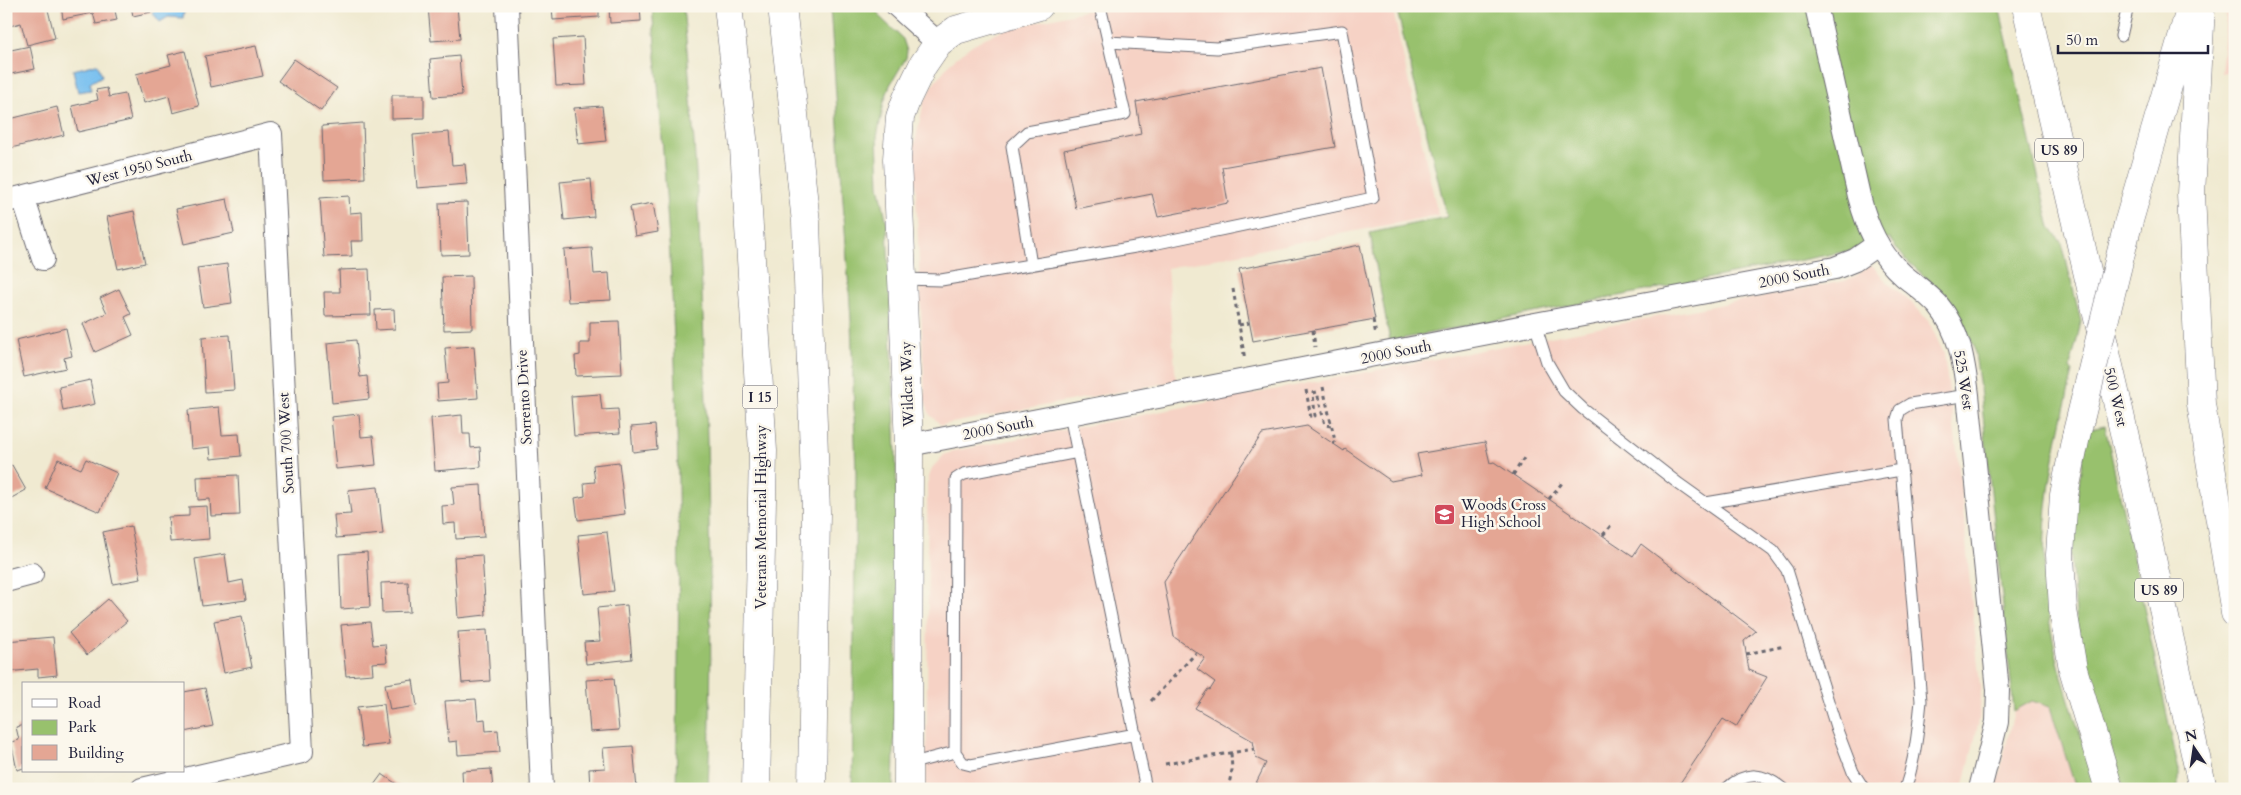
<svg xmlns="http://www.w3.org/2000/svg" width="2241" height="795" font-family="Cardo,serif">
	<rect width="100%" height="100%" fill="#fbf7ec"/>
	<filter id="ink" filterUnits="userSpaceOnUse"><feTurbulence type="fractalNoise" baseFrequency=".02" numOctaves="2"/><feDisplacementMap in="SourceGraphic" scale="10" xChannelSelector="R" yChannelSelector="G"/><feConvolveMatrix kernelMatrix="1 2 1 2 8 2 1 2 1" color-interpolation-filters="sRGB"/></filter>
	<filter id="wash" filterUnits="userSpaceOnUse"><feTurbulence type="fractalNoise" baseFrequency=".0096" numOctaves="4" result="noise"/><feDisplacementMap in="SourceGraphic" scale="20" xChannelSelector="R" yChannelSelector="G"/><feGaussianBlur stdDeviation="1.12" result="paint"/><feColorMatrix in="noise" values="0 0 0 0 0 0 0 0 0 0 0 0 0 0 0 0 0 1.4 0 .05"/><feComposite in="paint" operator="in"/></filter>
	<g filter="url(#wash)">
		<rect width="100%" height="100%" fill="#f0ead1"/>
		<path fill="#f6d2c5" d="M1106,6h286l46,209 -271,53 9,113 -235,44 -11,-10 -5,-15 -11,-253 10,-45 11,-20 16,-20 21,-17 11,-6 23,-10z
			M2227,6h8v65l-14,3z
			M1869,266h4l12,14 30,26 14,16 15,32 13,96 24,246 -2,25 -16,68h-1037l2,-177 -1,-128 5,-16 12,-13 10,-4 890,-170 12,-5z
			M2032,701l18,6 26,82h-80l18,-78z"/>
		<path fill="#98c16d" stroke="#5d7254" d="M652,6h31c14,144 20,288 24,432 3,117 6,234 1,351h-32c3,-133 4,-265 0,-398 -4,-128 -14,-257 -24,-385z
			M830,6h43l9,13 21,20 4,12 -1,7 -16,27 -6,17 -7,35 2,48 8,39 9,230 2,152 -5,183h-41l4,-316 -5,-153z
			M1396,6h603l51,222 12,15 19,79 -11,46 3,4c-18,74 -34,146 -27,222 6,67 32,131 52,195h-22l-26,-82 -18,-6 -18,10 -33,-315 -7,-50 -23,-46 -46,-41 -16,-21 -41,13 -458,90 -20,-108 77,-16z
			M2105,426l74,345v18h-55l-41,-132 -6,-33 -7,-77 15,-105 5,-13z"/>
		<path fill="#77bfef" stroke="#4c7095" d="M159,6h26l-2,12 -15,-1 -8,5 -8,-10z
			M98,64l4,12 -12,7 1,7 -13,2 -5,-22z"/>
		<g id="blocks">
			<path fill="#e4a694" d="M6,6h41l8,32 -28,7 -6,-22 -15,4z
				M61,6h53l3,14 -21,4 -3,-11 -30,6z
				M131,6h19l1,6 -18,4z
				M428,6h29l3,33 -29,2z
				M552,6h47v11l-46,3z
				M609,6h31l1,15 -31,2z
				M583,37l3,48 -30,1 -3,-47z
				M30,46l5,23 -29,6v-24z
				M256,46l7,30 -52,11 -6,-31z
				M185,51l14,55 -26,7 -4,-17 -25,7 -8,-29 35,-9 -3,-10z
				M459,56l3,39 -29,2 -3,-38z
				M294,59l43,29 -16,23 -43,-30z
				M1321,68l14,79 -113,20 6,36 -70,14 -6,-23 -76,15 -12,-59 77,-16 -5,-32z
				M107,88l2,9 16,-3 6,26 -53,12 -6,-26 26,-6 -2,-10z
				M392,95h32v23l-32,1z
				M602,106l4,35 -28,3 -4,-36z
				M57,107l7,28 -53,13 -5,-28z
				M363,123l2,55 -41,2 -2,-54z
				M449,132l3,33 13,-1 2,20 -50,4 -4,-53z
				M591,179l3,38 -30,3 -4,-38z
				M349,196l1,17 12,-1 1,29h-12l1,15 -28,1 -4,-59z
				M227,199l7,34 -50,11 -8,-35z
				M467,202l2,52 -28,1 -2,-52z
				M653,203l5,29 -23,4 -5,-29z
				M134,211l11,52 -27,6 -11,-52z
				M1360,245l15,74 -122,22 -14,-72z
				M592,248l2,26 15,-1 2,27 -43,2 -4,-52z
				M227,264l5,39 -29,4 -6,-39z
				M369,269l2,46 -46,1 -1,-24h16l-1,-22z
				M471,276l1,53 -28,1 -2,-53z
				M119,289l12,25 -6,3 8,18 -38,17 -12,-28 24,-11 -7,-15z
				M394,309l1,20 -19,1 -1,-20z
				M619,321l3,53 -46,2 -1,-20 5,-1v-12h10v-21z
				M66,328l6,28 -8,2 2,10 -42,9 -8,-37z
				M230,335l4,55 -29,2 -3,-55z
				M356,340l4,37 7,-1 2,23 -37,4 -5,-60z
				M474,346l4,52 -40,3 -1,-17 11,-1 -3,-35z
				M90,380l5,24 -32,7 -4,-24z
				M600,394l2,16 16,-1 2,24 -46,3 -3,-40z
				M219,407l3,28 17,-1 2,22 -30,3 -1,-12 -19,2 -3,-39z
				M359,414l2,23 12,-1 3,29 -40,4 -5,-52z
				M462,415l1,19h7l1,14 9,-1 1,20 -46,4 -4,-53z
				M655,425l2,24 -24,3 -2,-25z
				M1307,426l37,25 1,-2 46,32 31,-6 -5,-21 68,-12 5,21 4,-1 139,94 8,-12 115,87 -12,10 5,29 18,7 -31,50 -13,-8 -47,70h-423l13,-26 -10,-5 -3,-17 -58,-33 13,-19 2,1 5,-8 -18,-13 8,-11 -31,-21 -10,-55 98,-148z
				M58,459l23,10 5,-10 31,14 -17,39 -55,-24z
				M619,462l6,52 -47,6 -3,-22 10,-2 -1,-13 11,-1 -2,-17z
				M12,465l14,25 -20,11v-33z
				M238,475l2,40 -29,1 -1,-17 -12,1 -1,-23z
				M481,485l3,52 -28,2 -1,-16 -12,1 -1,-18 12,-1 -2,-18z
				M378,487l5,47 -47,4 -2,-23 17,-1 -3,-24z
				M207,506l2,33 -39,3 -2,-25 21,-1v-9z
				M131,526l10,53 -28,5 -10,-52z
				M607,532l7,59 -30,3 -6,-59z
				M367,552l3,55 -29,2 -2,-55z
				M225,554l4,29 14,-3 3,20 -44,6 -7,-47z
				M482,555l4,60 -28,3 -4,-61z
				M408,582l2,30 -28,1 -1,-30z
				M108,599l19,22 -40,34 -18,-22z
				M627,605l5,54 -46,5 -2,-22 16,-1 -3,-33z
				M242,616l10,51 -28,6 -10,-52z
				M370,622l3,23 12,-1 2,18 -15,1 1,11 -27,2 -5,-51z
				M487,630l3,51 -28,2 -4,-51z
				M53,637l4,38 -19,2v-8l-32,3v-31z
				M614,678l5,52 -29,2 -4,-52z
				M413,680l4,26 -27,4 -5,-26z
				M205,688l8,38 -29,6v-40z
				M476,699l2,21 7,-1 1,12 12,-1 2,22 -42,3 -1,-14 -8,1 -4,-41z
				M384,704l5,40 -27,3 -5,-40z
				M24,725v43l-7,2 -6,-28 8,-2 -3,-13z
				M633,746l4,43h-47l-1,-20 16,-1 -2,-20z
				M491,769l2,20h-30l-1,-18z
				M382,774l19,13 -1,2h-29z"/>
		</g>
	</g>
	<g filter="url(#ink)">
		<use href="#blocks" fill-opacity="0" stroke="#6a6870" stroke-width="1"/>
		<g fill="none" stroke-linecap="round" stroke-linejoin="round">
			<defs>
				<path id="service" d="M2121,36l7,-30
					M1031,265l-19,-119 15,-14 98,-18 -25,-108
					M902,279l39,1 212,-36 220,-46 -31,-167 -125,17 -109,-6
					M1535,324l12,38 17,29 19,18 96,75 94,67 14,19 50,160 16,42 11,17
					M1070,415l76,374
					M1078,452l-114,22 -8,5 -1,273 8,11 8,2 165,-31
					M1706,503l195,-33
					M909,764l46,-12
					M1726,789c20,-18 37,-17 57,0
					M1905,789c10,-29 13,-58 16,-88l-24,-282 3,-9 10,-6 58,-9"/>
				<path id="minor" d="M507,6l35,783
					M897,6l41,37
					M1816,6l43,190c8,31 20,58 44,79 12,10 25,19 35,30 22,26 26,58 30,90l30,295 -1,32 -17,67
					M23,197l20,62
					M6,201l265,-67 31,618 -160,37
					M909,445l626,-121 300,-56 20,-8 23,-16
					M6,581l26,-7"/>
				<path id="tertiary" d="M908,789l1,-344 -12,-286 3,-42 7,-19 16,-33 15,-22 18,-13 83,-24"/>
				<path id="primary" d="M2026,6l89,386 88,397
					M2201,6l-10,188 10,210 34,209
					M2128,224l62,-214
					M2076,436l-12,59 -4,60 3,55 10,59 36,120"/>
				<path id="motorway" d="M728,6l16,141 19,304 -7,338
					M782,6l24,216 10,290 -4,277"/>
			</defs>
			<use href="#service" stroke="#6a6870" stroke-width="13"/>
			<use href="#minor" stroke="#6a6870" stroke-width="24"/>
			<use href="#tertiary" stroke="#6a6870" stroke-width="29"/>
			<use href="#primary" stroke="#6a6870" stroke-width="29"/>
			<use href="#motorway" stroke="#6a6870" stroke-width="29"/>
			<path stroke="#6a6870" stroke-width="3" stroke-dasharray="4 4" stroke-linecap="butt" d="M1233,289l12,71
				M1373,320l3,15
				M1239,325l10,-2
				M1313,330l2,17
				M1323,387l12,54 -2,3
				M1306,390l5,28 4,-2 -2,-23 4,-1 8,33 6,1
				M1513,475l13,-20
				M1549,499l13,-16
				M1603,535l10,-12
				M1746,654l39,-8
				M1151,701l45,-48
				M1165,764l89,-15
				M1228,789l4,-19 -1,-17"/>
			<use href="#service" stroke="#fff" stroke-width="11"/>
			<use href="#minor" stroke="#fff" stroke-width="22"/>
			<use href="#tertiary" stroke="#fff" stroke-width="28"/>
			<use href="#primary" stroke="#fff" stroke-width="28"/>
			<use href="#motorway" stroke="#fff" stroke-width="28"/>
			<defs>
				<path id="primary-bridge" d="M2076,436l52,-212"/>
			</defs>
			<use href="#primary-bridge" stroke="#6a6870" stroke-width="29" stroke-linecap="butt"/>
			<use href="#primary-bridge" stroke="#fff" stroke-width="28"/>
		</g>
	</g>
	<defs>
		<symbol id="school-square" viewBox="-11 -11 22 22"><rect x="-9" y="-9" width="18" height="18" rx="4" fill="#d1495b" stroke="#fbf7ec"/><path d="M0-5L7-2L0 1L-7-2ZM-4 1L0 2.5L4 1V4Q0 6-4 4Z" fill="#fff"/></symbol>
	</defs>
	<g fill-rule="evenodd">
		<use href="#school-square" x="1432" y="502" width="25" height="25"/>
	</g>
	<g text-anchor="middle" stroke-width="5" stroke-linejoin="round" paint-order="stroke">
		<g fill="#fbf7ec" stroke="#636270" stroke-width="1">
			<rect x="2035" y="138.5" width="48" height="23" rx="4"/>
			<rect x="742.5" y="385.5" width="35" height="23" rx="4"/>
			<rect x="2135" y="578.5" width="48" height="23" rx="4"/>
		</g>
		<g font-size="14" font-weight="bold" fill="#22223b">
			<text x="2059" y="155">US 89</text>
			<text x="760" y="402">I 15</text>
			<text x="2159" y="595">US 89</text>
		</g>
		<g font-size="15" fill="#22223b" stroke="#fbf7ec">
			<text transform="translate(139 168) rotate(-14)" y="5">West 1950 South</text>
			<text transform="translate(1794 276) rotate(-11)" y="5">2000 South</text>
			<text transform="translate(1396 352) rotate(-11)" y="5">2000 South</text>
			<text transform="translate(1964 380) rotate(81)" y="5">525 West</text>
			<text transform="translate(907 384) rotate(-92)" y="5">Wildcat Way</text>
			<text transform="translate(524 397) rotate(-93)" y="5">Sorrento Drive</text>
			<text transform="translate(2116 397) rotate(77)" y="5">500 West</text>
			<text transform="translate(998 428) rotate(-11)" y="5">2000 South</text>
			<text transform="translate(286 443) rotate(-93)" y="5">South 700 West</text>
			<text transform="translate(761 517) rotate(-90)" y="5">Veterans Memorial Highway</text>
		</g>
		<g font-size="15" fill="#22223b" stroke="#fbf7ec" text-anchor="start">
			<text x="1461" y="510">Woods Cross<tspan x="1461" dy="17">High School</tspan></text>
		</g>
	</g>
	<rect width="2241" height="795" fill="none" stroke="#fbf7ec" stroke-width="25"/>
	<rect x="22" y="682" width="162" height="90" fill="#fbf7ec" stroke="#a4a2a5"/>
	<rect x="32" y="699" width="25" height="8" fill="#ffffff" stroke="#a4a2a5"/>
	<text x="68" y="708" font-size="15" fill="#22223b">Road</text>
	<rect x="32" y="720" width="25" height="15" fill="#98c16d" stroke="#a4a2a5"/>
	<text x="68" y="732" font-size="15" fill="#22223b">Park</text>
	<rect x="32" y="745" width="25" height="15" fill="#e4a694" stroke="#a4a2a5"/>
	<text x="68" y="758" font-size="15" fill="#22223b">Building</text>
	<g transform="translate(2194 748) rotate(347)" stroke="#fbf7ec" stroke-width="4" paint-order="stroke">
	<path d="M0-4L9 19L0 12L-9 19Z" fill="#22223b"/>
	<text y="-8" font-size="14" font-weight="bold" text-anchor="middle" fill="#22223b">N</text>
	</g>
	<path d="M2058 45v8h150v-8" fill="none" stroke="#22223b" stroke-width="2.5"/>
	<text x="2066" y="45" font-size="15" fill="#22223b" stroke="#fbf7ec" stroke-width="4" paint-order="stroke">50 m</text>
</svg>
